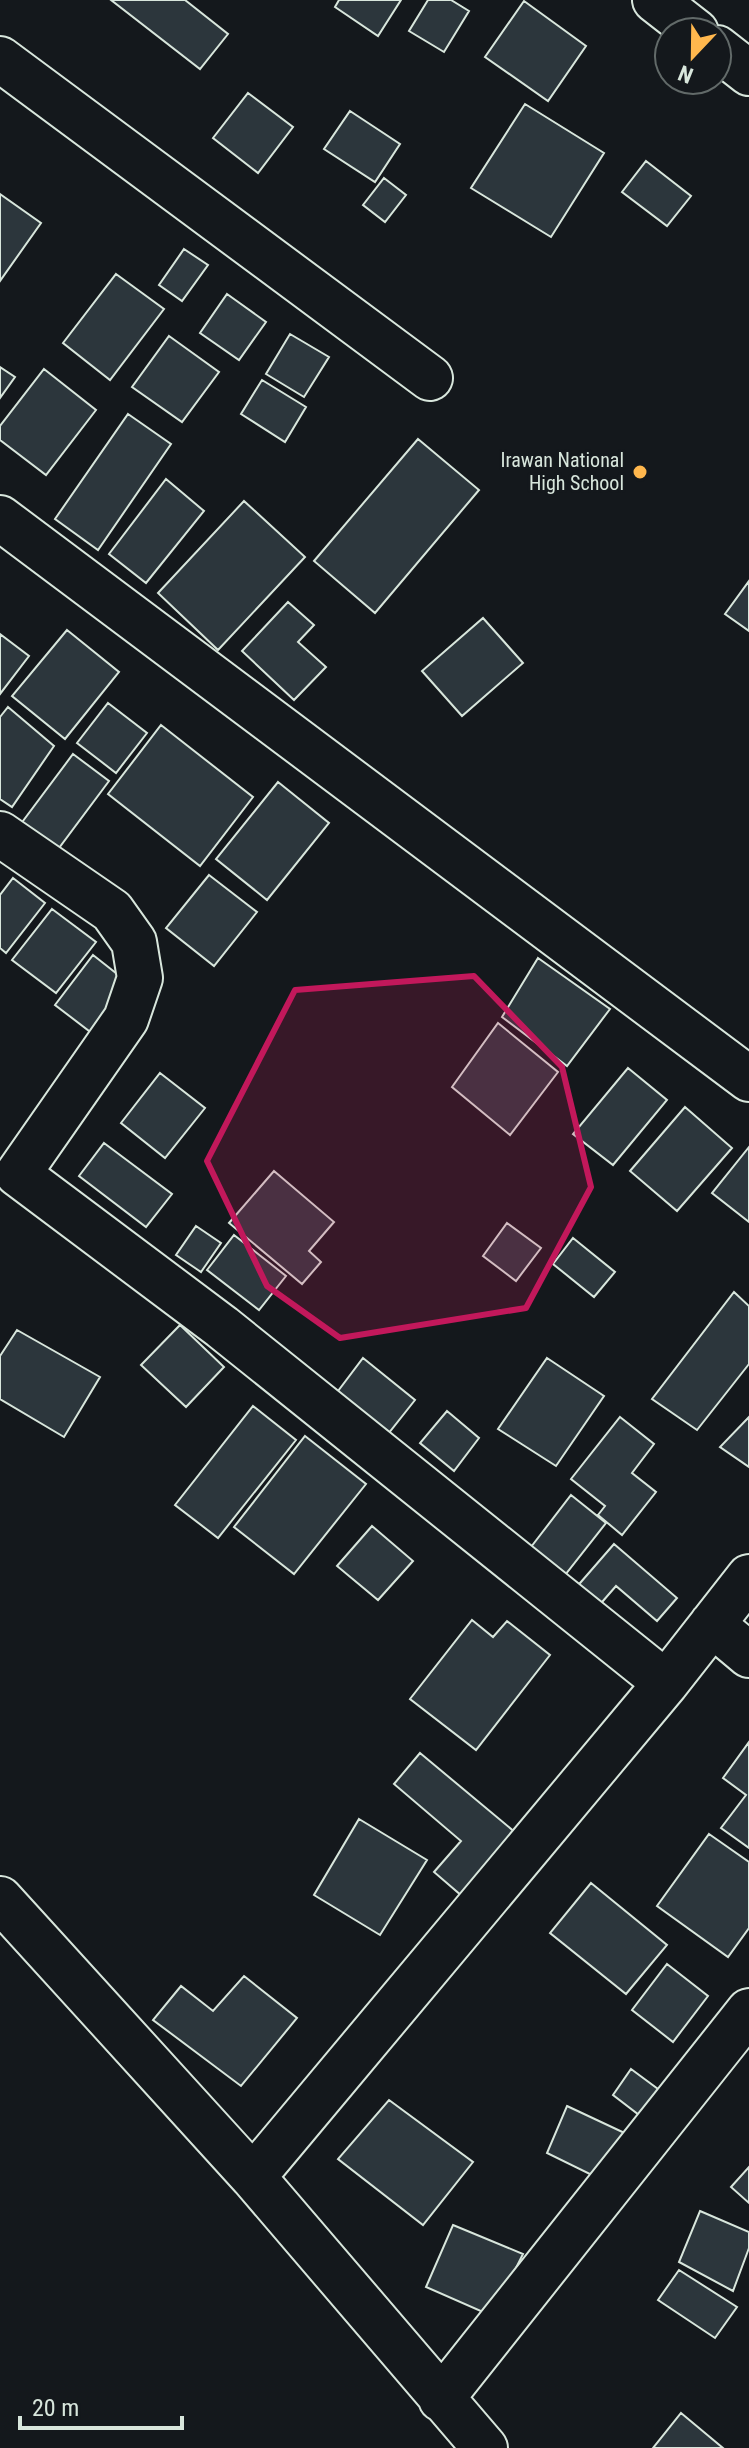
<svg xmlns="http://www.w3.org/2000/svg" width="749" height="2448" font-family="'Roboto Condensed',sans-serif">
	<rect width="100%" height="100%" fill="#14181c"/>
	<path fill="#2c363c" stroke="#d8e6dc" stroke-width="2" d="M111,0h74l43,34 -28,35z
		M339,0h62l-23,36 -43,-29z
		M428,0h23l18,11 -25,41 -35,-21z
		M524,1l62,45 -38,55 -63,-44z
		M248,93l45,34 -35,46 -45,-35z
		M525,104l79,49 -53,84 -80,-49z
		M350,111l50,33 -25,38 -51,-33z
		M646,161l45,35 -24,30 -45,-34z
		M384,178l22,17 -21,27 -22,-17z
		M0,194l41,29 -41,58z
		M184,249l24,16 -26,36 -23,-16z
		M116,274l48,35 -54,71 -47,-37z
		M227,294l39,28 -27,38 -39,-27z
		M290,334l39,23 -25,40 -38,-23z
		M169,336l50,36 -37,50 -50,-35z
		M0,367l15,10 -15,21z
		M44,369l52,41 -50,65 -46,-35v-14z
		M262,380l44,27 -21,35 -44,-28z
		M128,414l43,30 -73,106 -43,-31z
		M418,439l61,51 -104,123 -61,-52z
		M166,479l38,32 -58,72 -37,-29z
		M244,501l61,56 -87,93 -60,-57z
		M749,581v50l-24,-17z
		M288,602l26,23 -16,17 28,25 -32,33 -52,-49z
		M483,618l40,45 -61,53 -40,-45z
		M67,630l52,42 -54,67 -53,-43z
		M0,634l29,22 -29,38z
		M108,703l39,30 -31,40 -39,-30z
		M8,707l46,39 -42,61 -12,-8v-82z
		M161,725l92,72 -53,69 -92,-72z
		M73,754l36,27 -56,75 -36,-27z
		M278,782l51,41 -62,77 -51,-41z
		M209,875l48,37 -43,54 -48,-38z
		M13,878l32,25 -39,50 -6,-5v-53z
		M52,909l44,33 -40,51 -44,-33z
		M93,955l38,30 -38,49 -38,-29z
		M538,958l72,51 -43,57 -65,-49z
		M498,1023l60,49 -48,63 -58,-48z
		M628,1068l39,32 -54,65 -40,-31z
		M160,1073l45,35 -40,50 -44,-35z
		M685,1107l47,41 -55,63 -47,-40z
		M104,1143l68,51 -26,33 -67,-51z
		M749,1147v75l-37,-29z
		M274,1171l60,51 -25,29 12,11 -19,22 -73,-61z
		M507,1223l34,25 -25,33 -33,-25z
		M196,1226l25,17 -20,29 -25,-17z
		M234,1235l52,41 -27,34 -52,-40z
		M573,1238l42,34 -21,25 -41,-33z
		M734,1292l15,14v58l-52,66 -45,-31z
		M180,1325l44,42 -38,40 -45,-42z
		M17,1330l83,47 -36,60 -64,-38v-43z
		M363,1358l52,42 -31,39 -52,-40z
		M547,1358l57,38 -48,70 -58,-37z
		M253,1406l43,34 -78,98 -43,-33z
		M447,1411l32,27 -25,33 -34,-28z
		M620,1417l34,27 -22,29 24,19 -34,43 -24,-20 7,-9 -34,-27z
		M749,1417v50l-29,-20z
		M305,1436l61,48 -72,90 -60,-47z
		M571,1495l35,28 -41,52 -34,-28z
		M372,1526l41,35 -35,39 -41,-34z
		M614,1544l63,54 -20,23 -41,-35 -20,23 -22,-19z
		M472,1620l21,17 14,-16 43,34 -74,95 -66,-51z
		M749,1742v106l-28,-20 25,-33 -23,-17z
		M420,1753l96,80 -54,63 -28,-24 27,-31 -67,-57z
		M359,1819l68,41 -47,75 -66,-40z
		M709,1834l40,28v66l-21,29 -71,-51z
		M591,1883l76,62 -41,49 -76,-61z
		M667,1964l41,32 -35,46 -41,-32z
		M244,1976l53,42 -56,68 -88,-66 28,-34 32,25z
		M631,2069l31,23 -19,26 -30,-23z
		M389,2100l84,62 -50,63 -85,-66z
		M567,2106l64,30 -25,46 -59,-29z
		M749,2167v36l-18,-16z
		M700,2211l49,21v16l-16,43 -54,-29z
		M453,2225l70,29 -31,62 -66,-29z
		M679,2270l58,37 -22,31 -57,-38z
		M681,2413l42,35h-70z"/>
	<g fill="none" stroke-linecap="round" stroke-linejoin="round">
		<defs>
			<path id="street" d="M655,0l41,32
				M717,48l32,25
				M0,59l430,319
				M0,518l749,561
				M0,834l112,77 22,31 6,36 -14,41 -108,155 204,153 444,356
				M712,1624l37,31
				M0,1899l253,278 232,271
				M253,2177l413,-494 83,-106
				M441,2399l308,-388"/>
		</defs>
		<use href="#street" stroke="#d8e6dc" stroke-width="48"/>
		<use href="#street" stroke="#14181c" stroke-width="44"/>
	</g>
	<path fill="#c2185b" fill-opacity="0.2" stroke="#c2185b" stroke-width="6" stroke-linejoin="round" d="M474,976l88,91 29,120 -65,121 -186,30 -73,-52 -60,-125 88,-171z"/>
	<circle fill="#ffb74d" stroke="#14181c" stroke-width="3" cx="640" cy="472" r="8"/>
	<g text-anchor="middle" stroke-width="6" stroke-linejoin="round" paint-order="stroke">
		<g font-size="20" fill="#d8e6dc" stroke="#14181c" text-anchor="end">
			<text x="624" y="467">Irawan National<tspan x="624" dy="23">High School</tspan></text>
		</g>
	</g>
	<g transform="translate(693 56) rotate(202)"><circle r="38" fill="#14181c" stroke="#626a69" stroke-width="2"/>
	<path d="M0-6L14 30L0 20L-14 30Z" fill="#ffb74d"/>
	<text y="-12" font-size="22" font-weight="bold" text-anchor="middle" fill="#d8e6dc">N</text>
	</g>
	<path d="M20 2416v12h162v-12" fill="none" stroke="#d8e6dc" stroke-width="4"/>
	<text x="32" y="2416" font-size="24" fill="#d8e6dc" stroke="#14181c" stroke-width="6" paint-order="stroke">20 m</text>
</svg>
